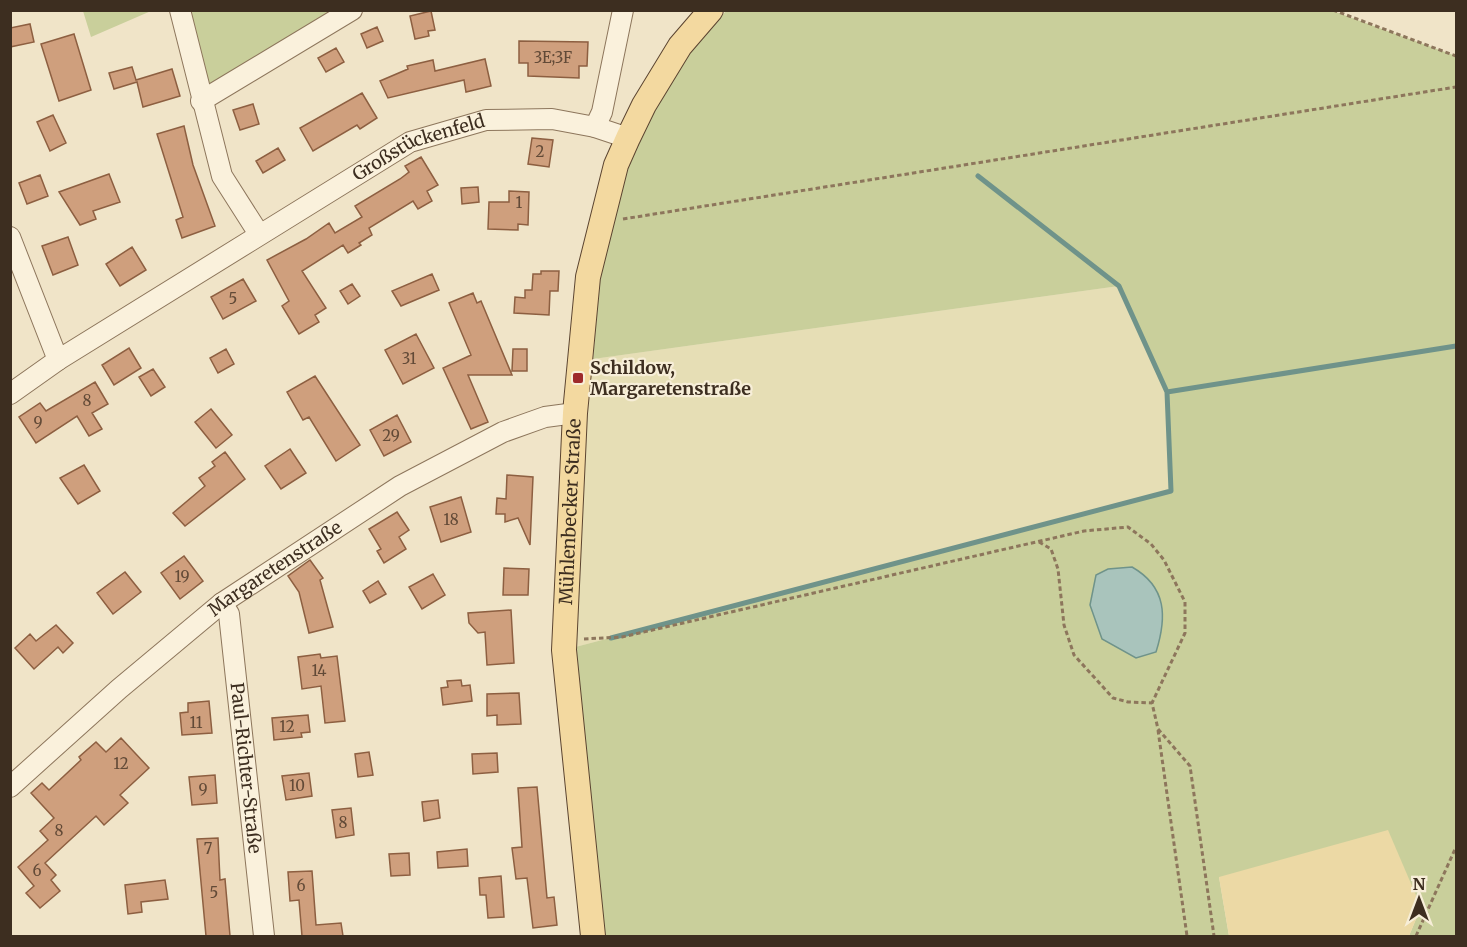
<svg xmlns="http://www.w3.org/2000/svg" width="1467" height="947" font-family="Merriweather,serif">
	<rect width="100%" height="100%" fill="#f0e4c8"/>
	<path fill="#e6deb5" d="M1119,286l48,106 4,99 -607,159 11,-237 18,-54z"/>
	<path fill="#c9cf9b" d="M83,11v-1l68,1 -60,26z
		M187,11h149l-113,68 -16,6z
		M726,11h607l123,45v880h-47l12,-29 -202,-30 10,59h-636l-29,-286 606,-159 -3,-99 -48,-106 -526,73 7,-80 16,-114 73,-112z"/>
	<path fill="#ecd9a5" d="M1388,830l33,77 -12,29h-180l-10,-59z"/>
	<path fill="#a9c4bc" stroke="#6f938a" stroke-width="1.5" d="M1132,567c35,20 35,50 24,85l-20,6 -34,-19 -12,-34 6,-30 12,-6z"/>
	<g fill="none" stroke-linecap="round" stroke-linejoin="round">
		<path stroke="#6f938a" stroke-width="5" d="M978,176l141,110 48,106
			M611,638l560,-147 -4,-99 289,-46"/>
	</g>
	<path fill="#cf9f7d" stroke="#8d5f41" stroke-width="1.5" d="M431,11l4,19 -7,1 1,5 -14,3 -5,-23z
		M30,24l4,18 -24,5v-19z
		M377,27l6,14 -16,7 -6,-14z
		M74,34l17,56 -32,11 -18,-57z
		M519,41l69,1 -1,24h-8v12l-51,-2v-13h-9z
		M336,48l8,14 -18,10 -8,-14z
		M485,59l6,27 -25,6 -2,-12 -76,18 -8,-17 28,-12 -1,-3 26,-6 2,11z
		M132,67l4,13 36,-11 8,27 -37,11 -6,-25 -23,7 -5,-16z
		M362,93l15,25 -17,11 -3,-4 -44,26 -13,-23z
		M253,104l6,20 -19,6 -7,-20z
		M53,115l13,28 -16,8 -13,-29z
		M184,126l9,39 22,61 -33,12 -6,-18 7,-3 -26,-83z
		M532,138l21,2 -4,27 -21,-3z
		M278,148l7,12 -22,13 -7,-12z
		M421,157l17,28 -11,6 5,10 -14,8 -5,-8 -44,27 3,7 -13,8 2,2 -13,8 -5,-8 -41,26 24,37 -11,7 4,7 -20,12 -17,-28 7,-5 -22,-41 39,-21 23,-16 6,10 27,-16 -7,-11 45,-27 9,-7 -4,-6z
		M109,174l11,28 -27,9 3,8 -16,6 -21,-33z
		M40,175l8,21 -21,8 -8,-21z
		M478,187l1,15 -17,2 -1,-16z
		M509,191l20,1 -1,33 -10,-1v6l-30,-1 1,-27h20z
		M68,237l10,28 -25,10 -11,-29z
		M132,247l14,23 -26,16 -14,-22z
		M541,271h18l-1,20h-8l-1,24 -35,-2 1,-16 10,1v-8h7l1,-16h8z
		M432,274l7,16 -38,16 -9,-15z
		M243,279l13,22 -33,18 -12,-22z
		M352,284l8,12 -12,8 -8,-13z
		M473,293l4,10 4,-2 31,74h-44l20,47 -17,7 -28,-61 28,-13 -22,-52z
		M416,334l18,34 -31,16 -18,-34z
		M129,348l12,20 -27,17 -12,-20z
		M226,349l8,15 -16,9 -8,-15z
		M513,349h14v22h-15z
		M153,369l12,18 -14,9 -12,-19z
		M315,376l45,69 -24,16 -27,-44 -6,3 -16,-28z
		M95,382l13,22 -16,9 10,16 -13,7 -12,-20 -41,27 -17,-26 21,-14 6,8z
		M211,409l21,26 -16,13 -21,-26z
		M397,415l14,27 -27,14 -14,-26z
		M290,449l16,24 -25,16 -16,-23z
		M225,452l20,27 -60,47 -12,-13 32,-27 -6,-8 16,-12 -3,-4z
		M84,465l16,26 -22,13 -18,-26z
		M507,475l26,2 -3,68 -12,-27 -13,4v-8h-9l1,-16 9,1z
		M461,497l10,35 -30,10 -11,-35z
		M397,512l12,18 -10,7 7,12 -22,14 -7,-12 4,-2 -12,-20z
		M184,556l19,25 -23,18 -19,-26z
		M310,560l13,18 -3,2 13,47 -24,6 -10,-41 -11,-16z
		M504,568l25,1 -1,26h-25z
		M125,572l16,20 -28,22 -16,-21z
		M433,574l12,21 -23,14 -13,-22z
		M378,581l8,13 -16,9 -7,-12z
		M511,610l3,53 -27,2 -2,-33 -7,1 -9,-10 -1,-10z
		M56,625l17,18 -10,10 -5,-6 -24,22 -19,-21 15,-14 6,7z
		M320,654l1,4 16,-2 8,65 -20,2 -4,-37 -19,3 -4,-32z
		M461,680l1,6 8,-1 2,16 -29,4 -2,-17 7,-1 -1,-6z
		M519,693l2,31 -24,1v-10l-10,1v-22z
		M209,701l3,32 -30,2 -2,-22 8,-1v-9z
		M308,715l2,17 -9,1 1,4 -28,3 -2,-22z
		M121,738l28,30 -29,27 8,8 -24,22 -8,-9 -51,47 11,12 -5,5 9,11 -20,17 -14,-15 8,-7 -16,-19 30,-27 -8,-9 14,-13 -23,-25 11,-10 7,7 32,-30 -2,-3 17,-15 10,10z
		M369,752l4,23 -15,2 -3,-23z
		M497,753l1,19 -25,2 -1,-20z
		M309,773l3,23 -26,4 -4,-24z
		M215,775l2,28 -25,2 -3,-28z
		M537,787l10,111 7,-1 3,28 -24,3 -6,-50 -11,1 -4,-31 10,-1 -4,-59z
		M438,800l2,18 -16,3 -2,-19z
		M351,808l3,27 -18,3 -4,-28z
		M218,838l2,42 5,-1 5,57h-24l-9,-97z
		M467,849l1,17 -30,2 -1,-16z
		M409,853l1,22 -19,1 -2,-22z
		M312,871l4,54 25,-2 2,13h-41l-3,-36 -9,1 -2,-29z
		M501,876l3,41 -16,1 -2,-23h-6l-1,-17z
		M165,880l3,19 -27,3 1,10 -14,2 -3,-29z"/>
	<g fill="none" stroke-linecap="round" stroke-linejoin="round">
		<defs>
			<g id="minor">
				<path d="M180,10l42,166 37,58"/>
				<path d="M201,101l151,-91"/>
				<path d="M595,127l7,-15 21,-102"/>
				<path id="s1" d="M10,237l48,123 352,-218 76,-22 66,-1 43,8 33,11"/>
				<path d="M10,394l48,-34"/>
				<path id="s2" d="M222,603l7,11 35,322"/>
				<path id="s3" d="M10,787l109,-98 103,-86 178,-117 103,-54 42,-15 30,-4"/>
			</g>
			<g id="major">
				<path id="s4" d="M593,936l-29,-286 11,-237 13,-136 28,-112 12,-27 16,-33 36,-59 31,-36"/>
			</g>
		</defs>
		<use href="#minor" stroke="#8d765c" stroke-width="22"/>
		<use href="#major" stroke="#5b4430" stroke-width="26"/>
		<path stroke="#8d765c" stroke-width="3" stroke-dasharray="4.5 3" stroke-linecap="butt" d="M1333,10l123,46
			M623,219l833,-132
			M1039,542l12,7 7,20 6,56 10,30 39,43 15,4 24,1
			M584,639l38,-2 462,-106 44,-4 23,17 13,16 21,42v31l-33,70 6,26 32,37 24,170
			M1158,730l29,206
			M1416,936l40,-89"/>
		<use href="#minor" stroke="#faf1dc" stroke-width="20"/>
		<use href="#major" stroke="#f3d9a0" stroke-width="24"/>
		<path stroke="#3d2e20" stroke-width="4.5" stroke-dasharray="10 10" stroke-linecap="butt" d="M1456,936v-1"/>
	</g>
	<rect fill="#9e2a2b" stroke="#f7eed8" stroke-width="2" x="572" y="372" width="12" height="12" rx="3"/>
	<g text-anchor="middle" stroke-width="4.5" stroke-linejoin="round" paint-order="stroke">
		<g font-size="15" fill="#624a37">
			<text x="553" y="63">3E;3F</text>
			<text x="540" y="157">2</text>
			<text x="519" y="208">1</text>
			<text x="233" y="304">5</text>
			<text x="409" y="364">31</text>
			<text x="87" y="406">8</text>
			<text x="38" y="428">9</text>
			<text x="391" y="441">29</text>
			<text x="451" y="525">18</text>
			<text x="182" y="582">19</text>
			<text x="319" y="676">14</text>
			<text x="196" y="728">11</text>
			<text x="287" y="732">12</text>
			<text x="121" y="769">12</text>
			<text x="297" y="791">10</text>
			<text x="203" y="795">9</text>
			<text x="343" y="828">8</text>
			<text x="59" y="836">8</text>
			<text x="208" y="854">7</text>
			<text x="37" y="876">6</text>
			<text x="301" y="891">6</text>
			<text x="214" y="898">5</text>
		</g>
		<g font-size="18" fill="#3d2e20" stroke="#f7eed8">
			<text dy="6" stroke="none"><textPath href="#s1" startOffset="552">Großstückenfeld</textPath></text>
			<text dy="6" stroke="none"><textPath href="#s4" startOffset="426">Mühlenbecker Straße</textPath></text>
			<text dy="6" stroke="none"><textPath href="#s3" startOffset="344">Margaretenstraße</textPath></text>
			<text dy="6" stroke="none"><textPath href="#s2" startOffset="168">Paul-Richter-Straße</textPath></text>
		</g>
		<g font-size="18" font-weight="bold" fill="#3d2e20" stroke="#f7eed8" text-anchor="start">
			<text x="590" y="374">Schildow,<tspan x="590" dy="21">Margaretenstraße</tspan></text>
		</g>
	</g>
	<rect width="1467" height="947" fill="none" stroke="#3d2e20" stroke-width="24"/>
	<g transform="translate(1419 899)" stroke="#f7eed8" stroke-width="4.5" paint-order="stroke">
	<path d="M0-4.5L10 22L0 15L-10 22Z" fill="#3d2e20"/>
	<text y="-9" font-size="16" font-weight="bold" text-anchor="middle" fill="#3d2e20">N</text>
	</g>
</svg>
